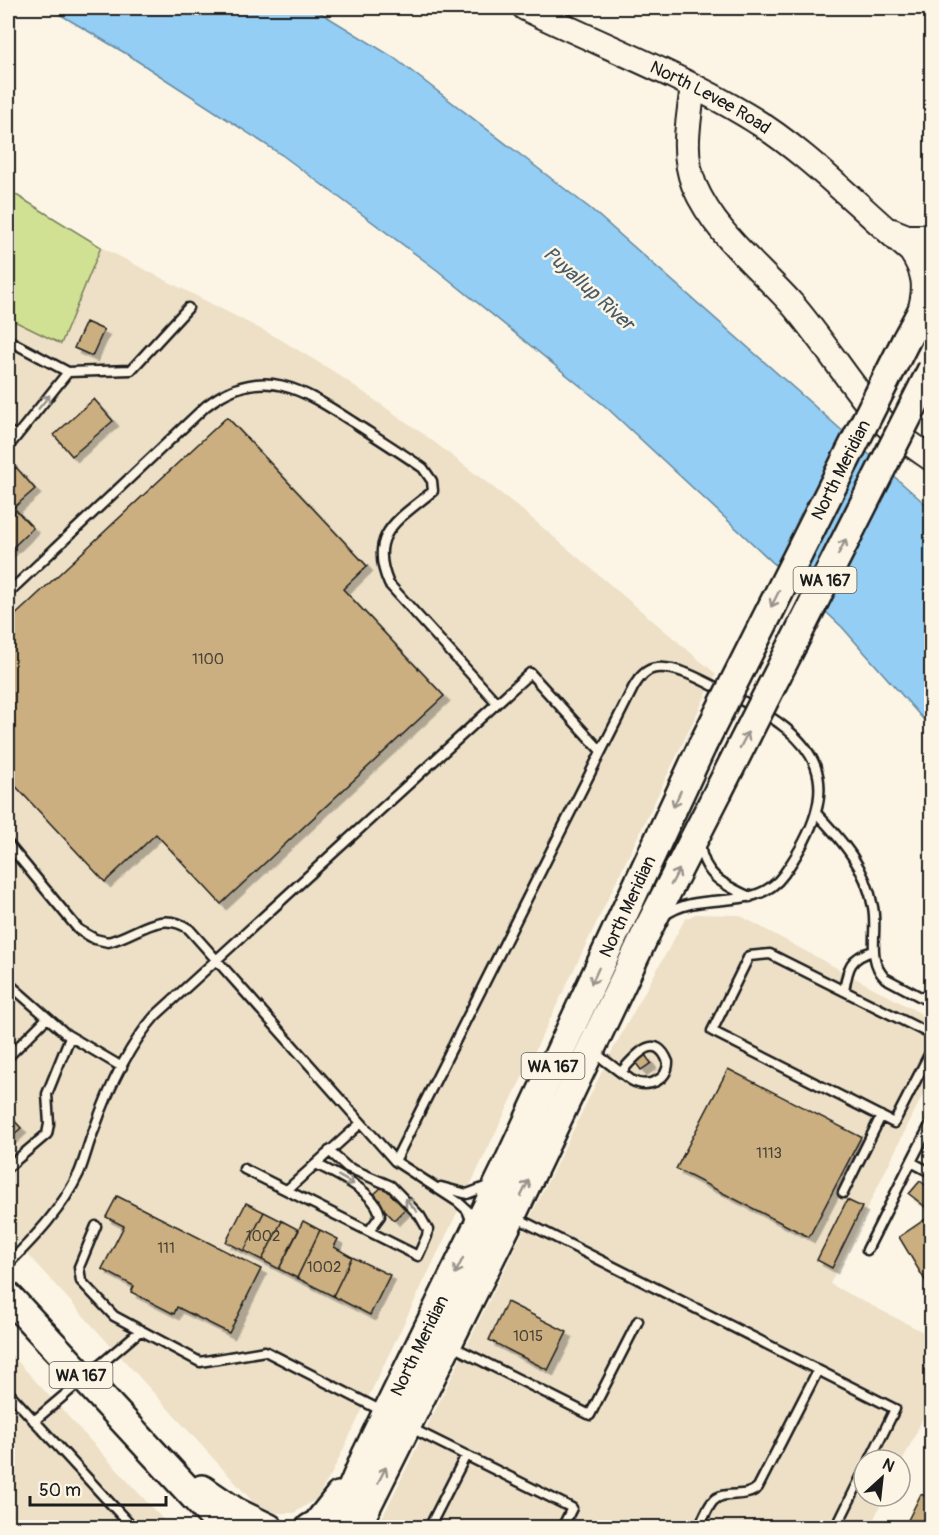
<svg xmlns="http://www.w3.org/2000/svg" width="939" height="1535" font-family="Pangolin,sans-serif">
	<defs>
		<filter id="shadow"><feDropShadow dx="5.5" dy="5.5" stdDeviation="0" flood-color="#0004"/></filter>
	</defs>
	<rect width="100%" height="100%" fill="#fcf5e5"/>
	<filter id="ink" filterUnits="userSpaceOnUse"><feTurbulence type="fractalNoise" baseFrequency=".0167" numOctaves="2"/><feDisplacementMap in="SourceGraphic" scale="12" xChannelSelector="R" yChannelSelector="G"/><feConvolveMatrix kernelMatrix="1 2 1 2 8 2 1 2 1" color-interpolation-filters="sRGB"/></filter>
	<g filter="url(#ink)">
		<path fill="#ede0c7" d="M101,247l177,91 55,33 92,64 91,70 200,169 -385,801 -15,24 -22,14h-18l-23,-11 -245,-269v-915l53,26z
			M695,914l44,1 192,104v59l-101,206 101,52v66l-31,64v-6h-36v36h21l-15,31 -493,1 235,-477 73,-132z
			M8,1351l162,176h-162z"/>
		<path fill="#d1e194" stroke="#767e58" stroke-width="1.5" d="M8,190l93,57 -40,97 -53,-26z"/>
		<path fill="#94cef4" stroke="#64879e" stroke-width="1.5" d="M49,8h264l80,49 198,152 340,300v219l-89,-101 -237,-221 -168,-136 -155,-115 -157,-102z"/>
		<path fill="#cbaf80" stroke="#1c1c1c" stroke-width="1.5" filter="url(#shadow)" d="M86,322l18,8 -12,26 -18,-8z
			M94,399l19,22 -41,35 -18,-21z
			M227,417l140,149 -24,23 101,107 -223,208 -65,-70 -51,48 -97,-104v-156z
			M16,467l19,22 -25,22 -2,-36z
			M16,510l17,18 -25,24v-34z
			M645,1055l6,8 -10,7 -6,-8z
			M728,1069l133,68 -52,100 -133,-68z
			M8,1114l13,14 -13,12z
			M920,1181l12,9v22l-23,-18z
			M383,1186l22,23 -11,11 -22,-24z
			M117,1196l144,73 -32,64 -52,-26 -3,7 -43,-22 3,-6 -32,-17 22,-43 -18,-9z
			M847,1200l15,7 -30,61 -15,-8z
			M246,1203l18,9 -20,39 -18,-9z
			M264,1212l18,9 -20,39 -18,-9z
			M930,1216l2,2v74l-33,-55z
			M282,1221l17,9 -20,39 -17,-9z
			M303,1221l17,9 -23,48 -18,-9z
			M320,1230l18,9 -4,8 18,10 -19,39 -36,-18z
			M352,1257l38,18 -20,40 -37,-19z
			M507,1302l60,30 -19,38 -59,-30z
			M921,1494l11,6v28h-28z"/>
		<g fill="none" stroke-linecap="round" stroke-linejoin="round">
			<defs>
				<path id="lane" d="M8,340l60,32 -60,75
					M68,372l63,-2 57,-62
					M8,431l8,5
					M8,593l198,-187c56,-43 96,-17 147,16 23,15 47,30 70,46l9,13 1,10c-35,29 -66,43 -44,93l108,119
					M816,813c27,28 50,55 57,94 5,25 -7,52 12,71l47,25
					M8,844l71,86 16,9 13,3c30,-7 51,-33 81,-13l206,232 63,41 9,8 5,12
					M700,845c4,31 24,40 50,52
					M8,983l58,51 56,33
					M844,991c4,-23 5,-33 29,-40
					M932,1035l-162,-81 -21,2 -37,75 182,92 38,-74
					M595,1053l36,27c16,9 37,1 37,-18 -13,-33 -34,-4 -47,10
					M8,1057l38,-38
					M932,1121l-21,41 21,11
					M395,1161l238,-473c5,-9 12,-19 23,-20 23,-3 53,16 73,26 92,45 120,87 55,180 -29,41 -85,14 -120,42
					M316,1164c19,10 61,28 64,52l-11,15
					M8,1167l39,-33 2,-10 -2,-30 23,-57
					M244,1169l174,87 9,-20 1,-6 -8,-14 -29,-30 -44,-19 -18,-16
					M441,1187l26,7 21,-8
					M287,1190l74,-67
					M843,1193l38,-77
					M515,1217l380,192 -25,51
					M96,1226l-17,41 2,14 33,35 86,46 65,-11 119,61
					M867,1250l44,-88
					M8,1264c27,-27 54,-55 71,-91 6,-14 9,-29 15,-43 14,-40 33,-82 61,-114l375,-343 71,78
					M452,1346l138,69 48,-94
					M8,1392l125,136
					M34,1421l107,-91
					M409,1427l163,81 -10,20
					M429,1528l37,-73
					M699,1528c4,-9 8,-20 14,-27 11,-12 33,-1 45,-14l60,-117
					M836,1528l28,-57"/>
				<g id="secondary">
					<path id="s1" d="M525,8c74,36 151,65 221,107 61,36 111,91 165,136 14,21 16,36 9,60"/>
					<path d="M693,86c-4,34 -12,66 1,99 21,49 64,81 98,119 30,35 54,74 83,109 15,18 37,32 57,46"/>
					<path d="M892,231l15,6h25"/>
				</g>
				<g id="primary">
					<path d="M906,340l26,-48"/>
					<path d="M8,1296l215,232"/>
					<path d="M202,1489l34,23 33,16"/>
					<path d="M310,1528l7,-4 22,-28"/>
					<path id="s2" d="M335,1528l31,-73 138,-283 198,-426"/>
					<path d="M356,1528l156,-313 136,-286 70,-137"/>
				</g>
			</defs>
			<use href="#lane" stroke="#1c1c1c" stroke-width="13"/>
			<use href="#secondary" stroke="#1c1c1c" stroke-width="28"/>
			<use href="#primary" stroke="#1c1c1c" stroke-width="32"/>
			<use href="#lane" stroke="#fcf5e5" stroke-width="8"/>
			<use href="#secondary" stroke="#fcf5e5" stroke-width="24"/>
			<use href="#primary" stroke="#fcf5e5" stroke-width="27"/>
			<defs>
				<g id="primary-bridge">
					<path id="s3" d="M702,746l204,-406"/>
					<path d="M718,792l214,-423"/>
				</g>
			</defs>
			<use href="#primary-bridge" stroke="#1c1c1c" stroke-width="32" stroke-linecap="butt"/>
			<use href="#primary-bridge" stroke="#fcf5e5" stroke-width="27"/>
		</g>
		<defs><path id="oneway-shaft" d="M-6 0H5M1.5-3L5.5 0L1.5 3" fill="none" stroke-width="1.6" stroke-linecap="round" stroke-linejoin="round" transform="scale(1.5)"/></defs>
		<g stroke="#97938b">
			<use href="#oneway-shaft" transform="translate(44 402) rotate(-51)"/>
			<use href="#oneway-shaft" transform="translate(842 547) rotate(-63)"/>
			<use href="#oneway-shaft" transform="translate(775 599) rotate(117)"/>
			<use href="#oneway-shaft" transform="translate(744 740) rotate(-63)"/>
			<use href="#oneway-shaft" transform="translate(677 799) rotate(115)"/>
			<use href="#oneway-shaft" transform="translate(675 877) rotate(-62)"/>
			<use href="#oneway-shaft" transform="translate(595 976) rotate(115)"/>
			<use href="#oneway-shaft" transform="translate(346 1180) rotate(29)"/>
			<use href="#oneway-shaft" transform="translate(525 1188) rotate(-64)"/>
			<use href="#oneway-shaft" transform="translate(411 1205) rotate(-132)"/>
			<use href="#oneway-shaft" transform="translate(459 1266) rotate(116)"/>
			<use href="#oneway-shaft" transform="translate(382 1475) rotate(-63)"/>
		</g>
	</g>
	<g text-anchor="middle" stroke-width="5" stroke-linejoin="round" paint-order="stroke">
		<g font-size="15" fill="#484135">
			<text x="208" y="664">1100</text>
			<text x="769" y="1158">1113</text>
			<text x="263" y="1241">1002</text>
			<text x="166" y="1253">111</text>
			<text x="324" y="1272">1002</text>
			<text x="528" y="1341">1015</text>
		</g>
		<g fill="#fcf5e5" stroke="#5f5d58" stroke-width="1.5">
			<rect x="793.5" y="567" width="63" height="26" rx="4.5"/>
			<rect x="521.5" y="1053" width="63" height="26" rx="4.5"/>
			<rect x="49.5" y="1362" width="63" height="26" rx="4.5"/>
		</g>
		<g font-size="16" font-weight="bold" fill="#1c1c1c">
			<text x="825" y="586">WA 167</text>
			<text x="553" y="1072">WA 167</text>
			<text x="81" y="1381">WA 167</text>
		</g>
		<g font-size="18" fill="#1c1c1c" stroke="#fcf5e5">
			<text dy="6" stroke="none"><textPath href="#s1" startOffset="206">North Levee Road</textPath></text>
			<text dy="6" stroke="none"><textPath href="#s3" startOffset="309">North Meridian</textPath></text>
			<text dy="6" stroke="none"><textPath href="#s2" startOffset="687">North Meridian</textPath></text>
			<text dy="6" stroke="none"><textPath href="#s2" startOffset="201">North Meridian</textPath></text>
		</g>
		<g font-size="20" font-style="italic" fill="#465a68" stroke="#fcf5e5">
			<text transform="translate(589 288) rotate(42)" y="7">Puyallup River</text>
		</g>
	</g>
	<rect width="939" height="1535" fill="none" stroke="#fcf5e5" stroke-width="30"/>
	<rect x="15" y="15" width="909" height="1505" fill="none" stroke="#1c1c1c" stroke-width="2" filter="url(#ink)"/>
	<g transform="translate(882 1478) rotate(27)"><circle r="28" fill="#fcf5e5" stroke="#a29e95" stroke-width="1.5"/>
	<path d="M0-4.5L10 22L0 15L-10 22Z" fill="#1c1c1c"/>
	<text y="-9" font-size="16" font-weight="bold" text-anchor="middle" fill="#1c1c1c">N</text>
	</g>
	<path d="M30 1496v9h136v-9" fill="none" stroke="#1c1c1c" stroke-width="3"/>
	<text x="39" y="1496" font-size="18" fill="#1c1c1c" stroke="#fcf5e5" stroke-width="4.5" paint-order="stroke">50 m</text>
</svg>
